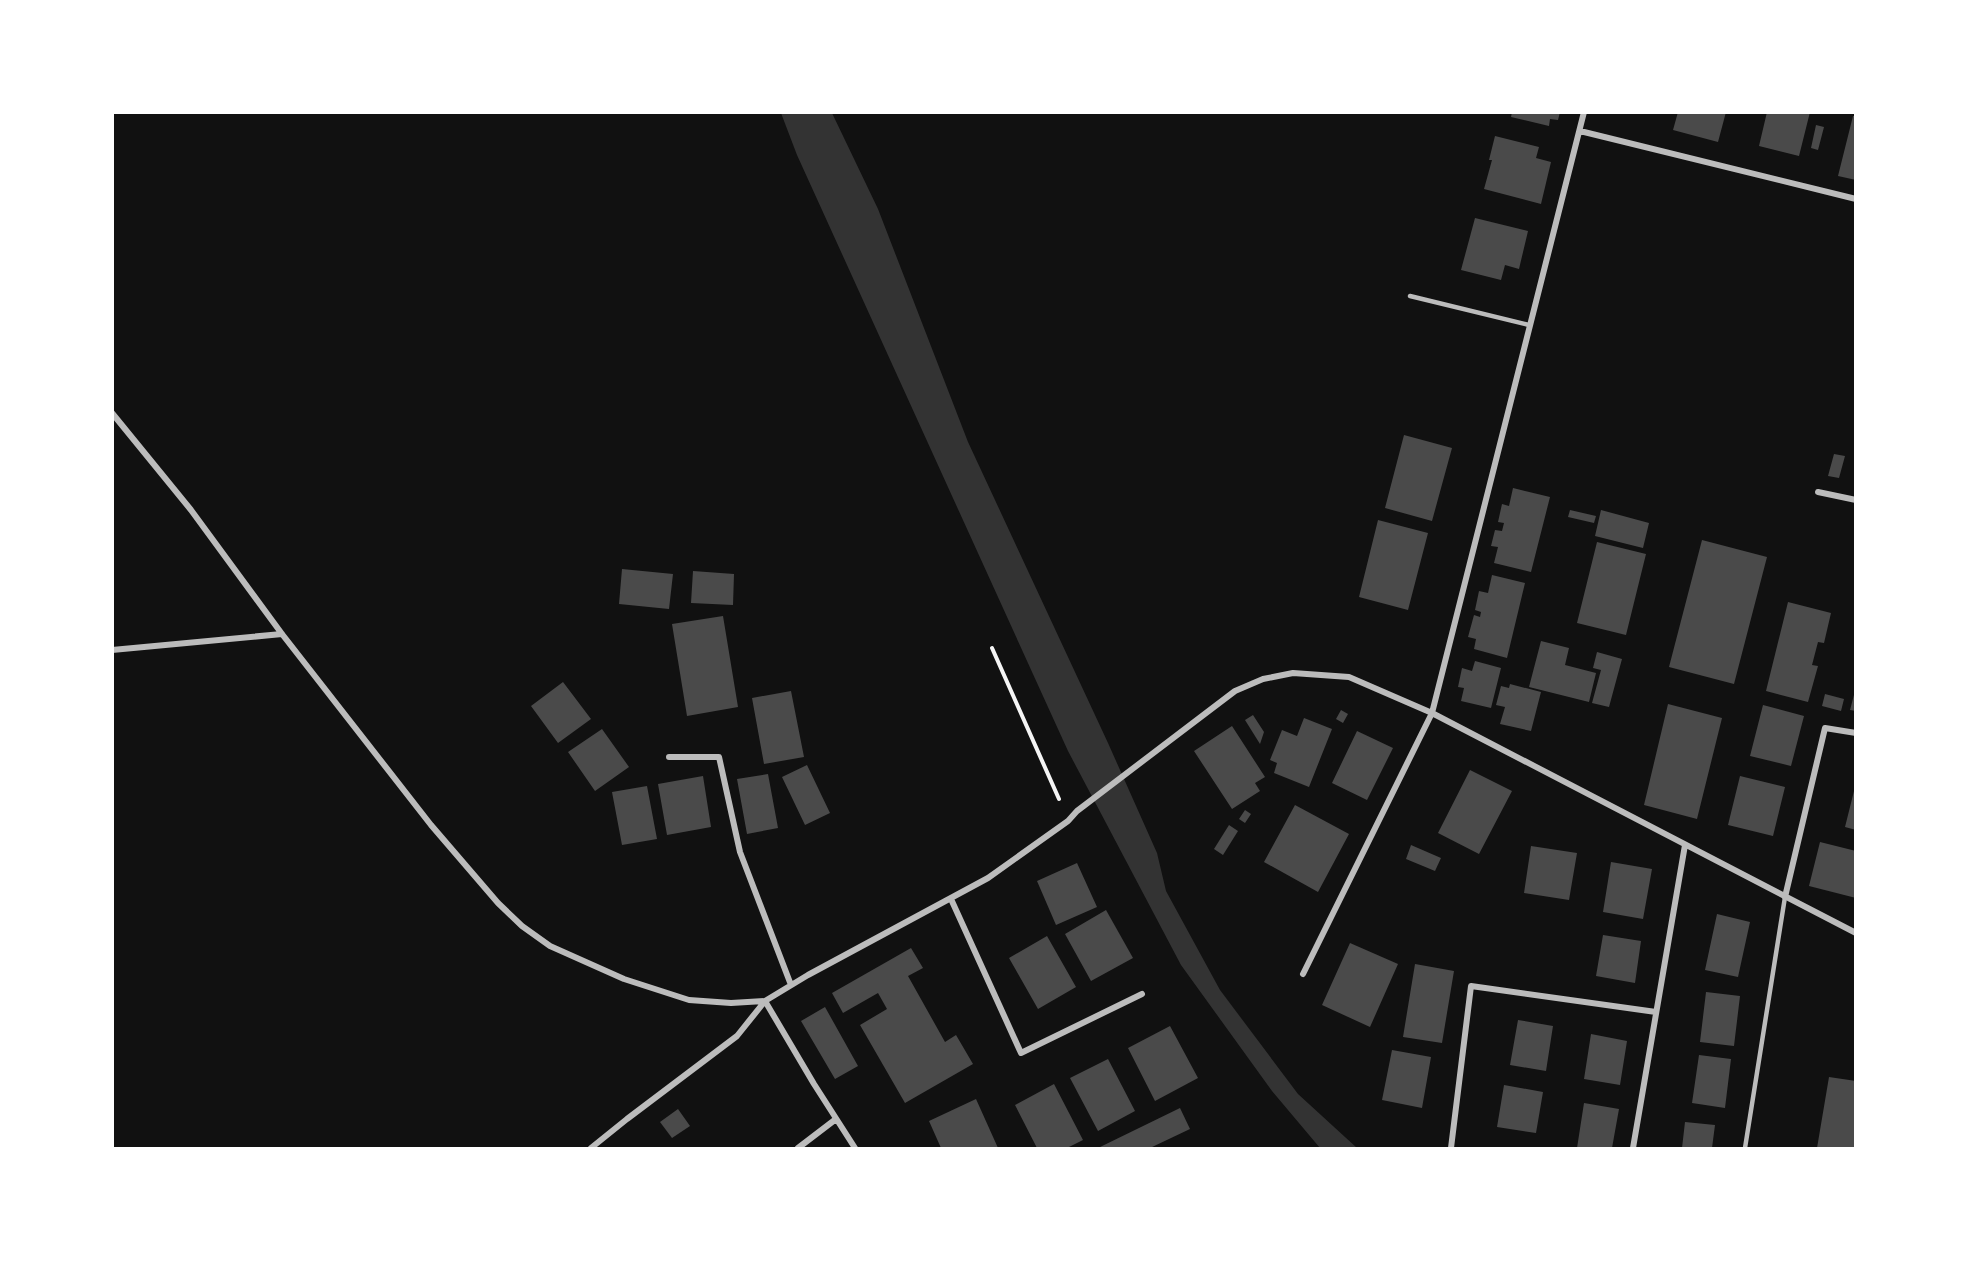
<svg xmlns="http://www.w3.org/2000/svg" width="1968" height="1261" font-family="'Exo 2',sans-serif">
	<rect width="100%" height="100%" fill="#111"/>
	<path fill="#333" d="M781,113h51l46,96 90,233 140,301 49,110 9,38 54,99 78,104 59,54h-37l-48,-57 -91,-126 -113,-214 -271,-596z"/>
	<path fill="#4a4a4a" d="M1512,112h48l-2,8 -8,-1 -1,7 -38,-9z
		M1678,112h48l-8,30 -45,-12z
		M1767,112h43l-11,44 -40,-10z
		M1853,116h3v64l-18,-4z
		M1816,125l8,2 -6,23 -7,-2z
		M1495,136l44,11 -3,11 15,4 -10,42 -57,-15 8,-29h-3z
		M1475,218l53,13 -9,38 -14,-4 -4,15 -40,-10z
		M1404,435l48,13 -20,73 -47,-13z
		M1834,454l11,2 -6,22 -11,-2z
		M1513,488l37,9 -19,75 -37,-9 4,-16 -7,-1 4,-16 7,1 2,-8 -6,-1 4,-18 7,2z
		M1570,510l26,6 -2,7 -26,-6z
		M1601,510l48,13 -6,25 -48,-12z
		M1378,520l50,13 -20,77 -49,-13z
		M1702,540l65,17 -33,127 -65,-17z
		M1597,542l49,12 -20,81 -49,-12z
		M622,569l51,5 -4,35 -50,-5z
		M693,571l41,3 -1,31 -42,-2z
		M1492,575l33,8 -18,75 -33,-9 2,-10 -8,-2 6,-22 6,2 1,-5 -6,-2 4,-19 9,2z
		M1788,602l43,11 -7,30 -6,-1 -6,23 6,1 -10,36 -42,-11z
		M723,616l15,91 -51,9 -15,-92z
		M1541,641l28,7 -4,17 31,8 -7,29 -60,-15z
		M1597,652l25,7 -13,48 -17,-4 9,-33 -8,-2z
		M1475,661l26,7 -10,40 -30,-7 3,-13 -6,-1 4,-19 10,3z
		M563,682l28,37 -33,24 -27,-37z
		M1510,684l31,8 -10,39 -31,-7 5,-17 -9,-2 5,-19 8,2z
		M791,691l13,66 -40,7 -12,-66z
		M1855,691l1,1v19l-6,-1z
		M1825,694l19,5 -3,12 -19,-5z
		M1668,704l54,14 -25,101 -53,-14z
		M1763,705l41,11 -13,50 -41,-10z
		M1341,710l7,4 -5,9 -7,-4z
		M1253,715l11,17 -4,12 -15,-24z
		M1304,718l28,11 -23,58 -35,-14 3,-10 -7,-3 12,-30 15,6z
		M1232,726l33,51 -10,6 5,8 -28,18 -38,-58z
		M602,729l27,38 -34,24 -27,-39z
		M1357,731l36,17 -26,52 -35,-17z
		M807,765l23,48 -25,12 -23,-48z
		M1470,770l42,21 -33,63 -41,-21z
		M768,774l10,54 -31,6 -10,-55z
		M703,776l8,51 -44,8 -9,-51z
		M1740,776l45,11 -12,49 -45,-11z
		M647,786l10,53 -35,6 -10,-53z
		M1855,787h1v43l-11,-3z
		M1295,805l54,29 -31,58 -54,-30z
		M1245,810l6,4 -6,9 -6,-4z
		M1229,825l9,6 -15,24 -9,-6z
		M1820,842l36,9v47l-47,-12z
		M1411,845l30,13 -6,13 -29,-12z
		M1531,846l46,7 -8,47 -45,-7z
		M1611,862l41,7 -9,50 -40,-7z
		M1077,863l20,44 -41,18 -19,-44z
		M1106,910l27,48 -42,23 -26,-47z
		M1717,914l33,8 -12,55 -33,-7z
		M1603,935l38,6 -6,42 -39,-7z
		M1047,936l29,51 -38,22 -29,-51z
		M1350,943l48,21 -28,63 -48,-22z
		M911,948l12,20 -15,8 37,66 11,-7 17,29 -68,39 -45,-78 27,-16 -9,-16 -35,20 -11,-20z
		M1415,964l39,7 -12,72 -39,-6z
		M1706,992l34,4 -6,50 -34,-4z
		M825,1007l33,59 -23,13 -34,-58z
		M1518,1020l35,6 -7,45 -36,-6z
		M1170,1026l28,52 -43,23 -27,-53z
		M1591,1034l36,7 -7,44 -36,-6z
		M1392,1050l39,7 -9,51 -40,-8z
		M1699,1055l32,4 -6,49 -33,-5z
		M1108,1059l27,52 -37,20 -28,-53z
		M1829,1077l27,4v67h-39z
		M1054,1084l29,56 -16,8h-30l-22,-43z
		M1504,1085l39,7 -7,41 -39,-6z
		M976,1099l22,49h-57l-12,-27z
		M1584,1103l35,6 -7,39h-35z
		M1180,1108l10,21 -40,19h-52z
		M678,1109l12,17 -18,12 -12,-16z
		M1685,1122l30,3 -3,23h-30z"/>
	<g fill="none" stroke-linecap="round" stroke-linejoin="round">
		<path stroke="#f5f5f5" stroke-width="4" d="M992,648l67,151"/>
		<path stroke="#bcbcbc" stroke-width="4.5" d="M1410,296l119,29
			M1745,1148l40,-251"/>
		<path stroke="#bcbcbc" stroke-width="6" d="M1580,131l276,68
			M112,413l79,97 91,124 149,191 67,78 24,23 28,20 74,33 65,21 42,3 34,-2 43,-26 180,-97 80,-57 9,-10 158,-120 28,-12 30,-6 56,4 83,36 424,220
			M1818,492l38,8
			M112,650l170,-16
			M669,757h50l21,95 51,133
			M1785,897l40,-169 31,5
			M951,899l70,154 121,-59
			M1303,974l129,-261 152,-601
			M591,1148l36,-29 110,-83 28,-35 49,83 41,64
			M798,1148l38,-29
			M1451,1148l20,-162 185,26
			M1633,1148l52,-303"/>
	</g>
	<rect width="1968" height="1261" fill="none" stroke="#ffffff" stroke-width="228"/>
</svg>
